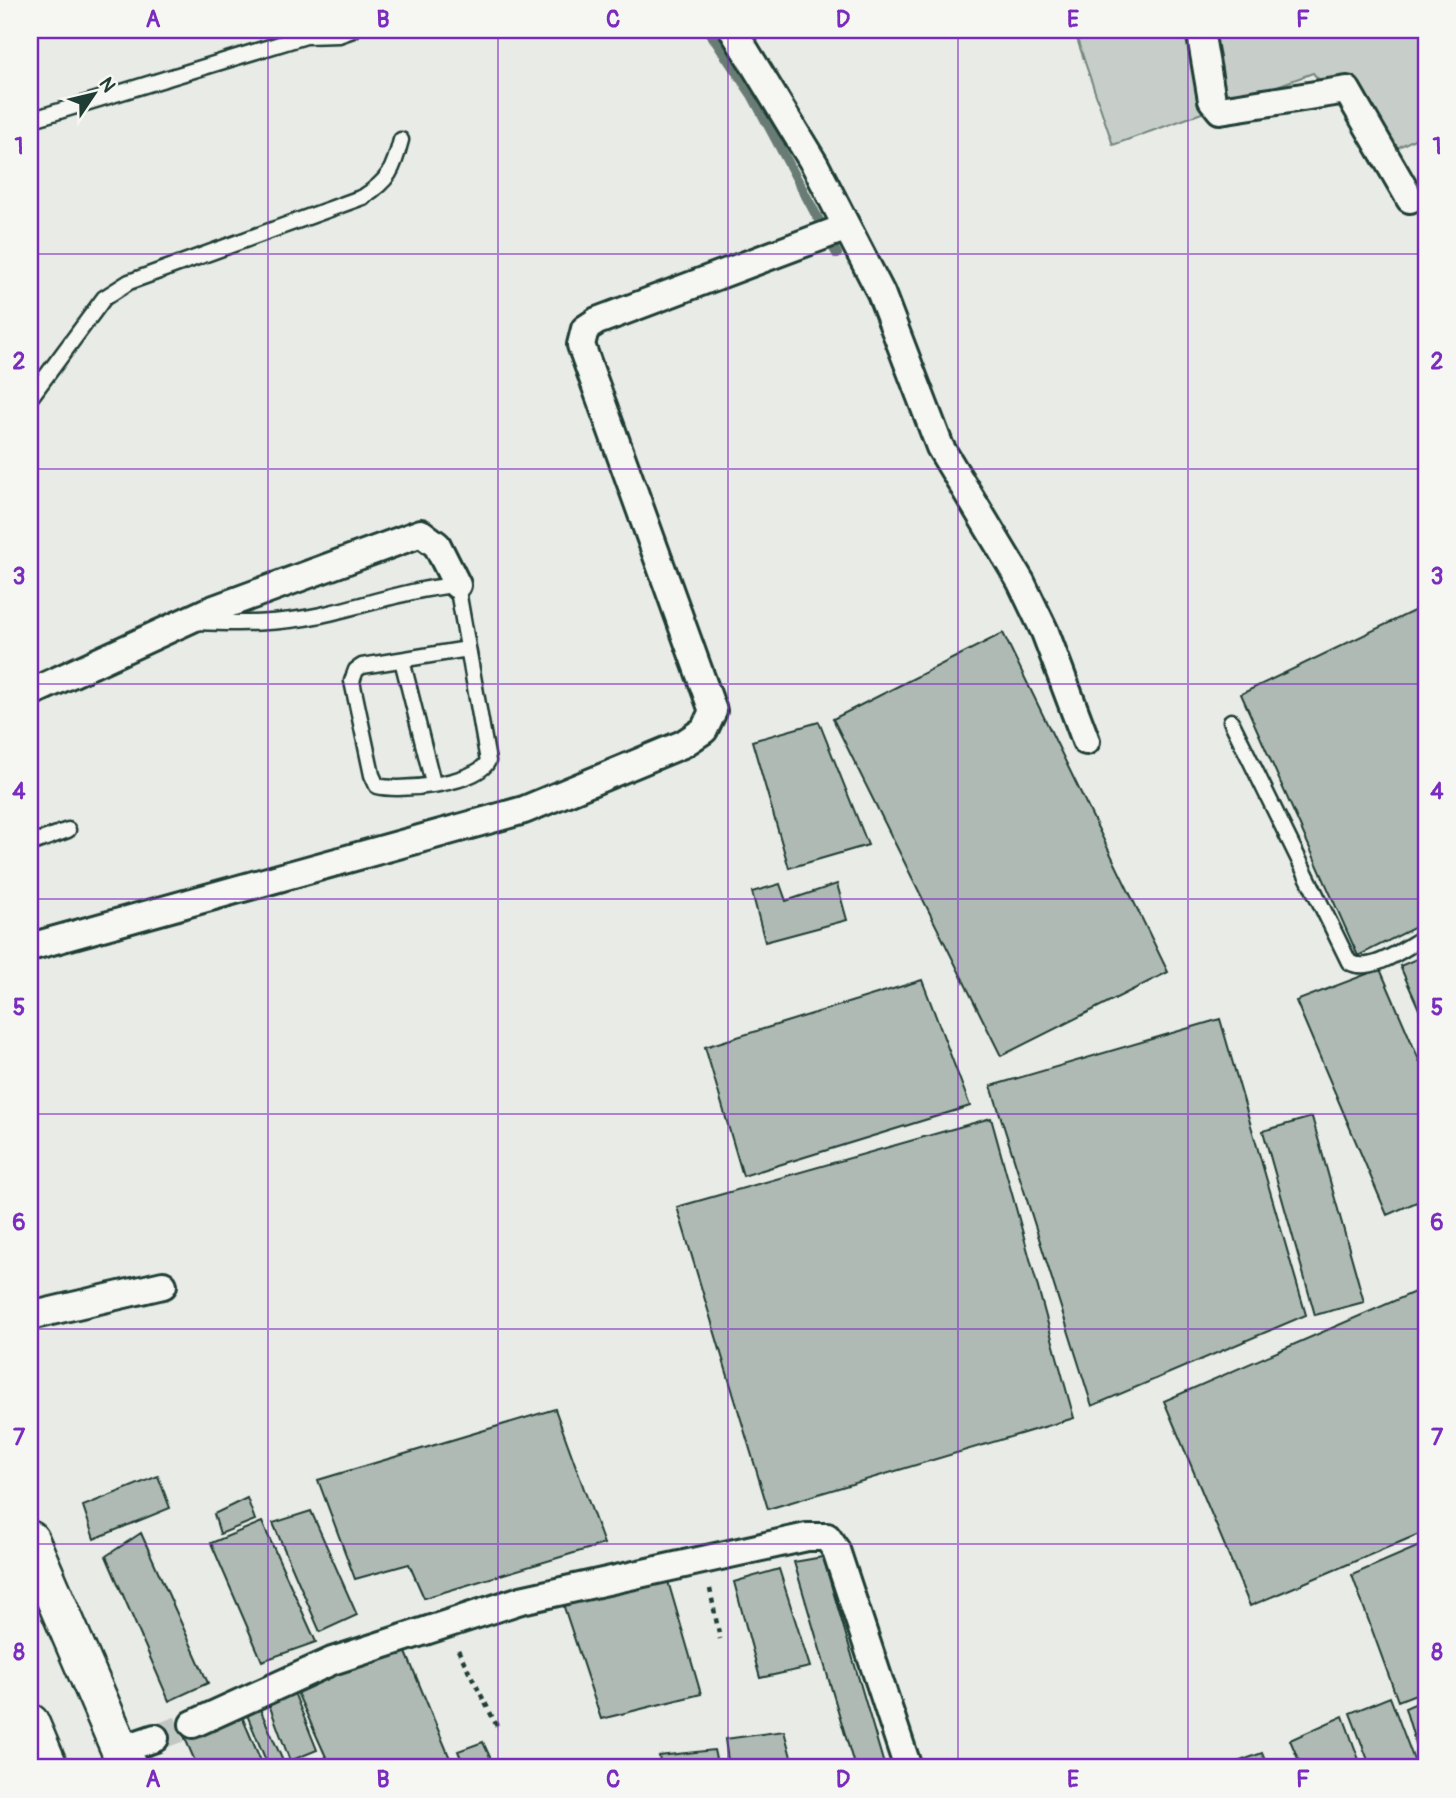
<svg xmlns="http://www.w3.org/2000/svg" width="1456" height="1798" font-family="Pangolin,sans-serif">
	<rect width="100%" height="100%" fill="#e9ebe7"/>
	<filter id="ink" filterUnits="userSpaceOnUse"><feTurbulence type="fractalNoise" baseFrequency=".0143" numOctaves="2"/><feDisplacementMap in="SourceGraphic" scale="14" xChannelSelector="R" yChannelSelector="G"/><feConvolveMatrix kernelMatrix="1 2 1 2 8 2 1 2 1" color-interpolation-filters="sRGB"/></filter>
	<g filter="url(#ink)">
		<path fill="#c7cec9" stroke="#73867e" stroke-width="2" d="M1074,30h352v103l-44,23 -69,-83 -200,72z"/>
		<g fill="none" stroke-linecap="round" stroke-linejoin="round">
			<path stroke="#687c75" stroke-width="10" d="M708,30l44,65 85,159"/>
		</g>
		<path fill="#b0bab5" stroke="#1f3d34" stroke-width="2" d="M1426,605v317l-68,34 -117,-262z
			M1003,633l165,339 -167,84 -168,-337z
			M819,722l49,123 -79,23 -37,-127z
			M780,884l6,17 51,-17 10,36 -82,22 -13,-50z
			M1426,955v70l-26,-59z
			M1380,969l46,107v122l-39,17 -91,-214z
			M922,980l48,126 -227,70 -38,-129z
			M1220,1019l86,296 -214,91 -101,-320z
			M1312,1117l52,185 -49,13 -52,-184z
			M991,1118l83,300 -306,91 -91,-302z
			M1419,1290l7,19v222l-176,75 -86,-205z
			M555,1409l49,135 -180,54 -15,-34 -54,15 -37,-99z
			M158,1476l12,32 -76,31 -11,-33z
			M247,1498l8,22 -35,14 -6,-20z
			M311,1511l46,104 -37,17 -47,-109z
			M262,1522l54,120 -54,19 -51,-118z
			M141,1533l67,150 -39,18 -63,-145z
			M1426,1543v147l-28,11 -46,-126z
			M823,1557l62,211h-30l-61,-206z
			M779,1569l31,98 -50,11 -26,-96z
			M667,1578l34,116 -100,25 -39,-118z
			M405,1650l49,118h-123l-36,-80z
			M293,1690l24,60 -27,11 -23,-62z
			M1390,1697l27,71h-46l-21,-55z
			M1426,1699v69h-3l-18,-60z
			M260,1709l26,59h-17l-24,-58z
			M240,1712l24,56h-66l-14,-32z
			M1343,1716l19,52h-60l-12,-28z
			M784,1731l10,37h-65l-4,-29z
			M483,1742l12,26h-30l-7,-17z
			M714,1750l4,18h-57l-2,-12z
			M1262,1753l6,15h-47z
			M320,1760l3,8h-23z"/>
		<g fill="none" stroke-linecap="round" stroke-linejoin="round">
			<path stroke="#c1c8c3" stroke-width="26" stroke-dasharray="26 13" stroke-linecap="butt" d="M155,1738l38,-14"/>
			<defs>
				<path id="service" d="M30,120l276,-84 33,-1 14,-5
					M30,398l74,-100 25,-16 234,-85c26,-17 30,-26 38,-57
					M197,622c42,2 82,2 124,-7 46,-10 88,-26 136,-30l31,176c-11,23 -88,31 -111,25l-5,-11 -20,-94 4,-11 6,-4 106,-17
					M402,660l31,123
					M1231,721l118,241c22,13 57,-15 77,-26
					M30,844l38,-14"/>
				<path id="minor" d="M733,30l82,135 66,128 59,154 81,135 24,50 41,109
					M1200,30l12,70 8,10 127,-20 63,109
					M30,693l176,-81 215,-79 16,12 20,40
					M30,947l494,-137 159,-66 21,-14 9,-19 -132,-366 4,-16 12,-8 250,-94
					M30,1316l133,-31
					M193,1724l139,-63 189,-61 286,-63h20l9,13 72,218
					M120,1750l35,-12"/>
				<path id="secondary" d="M30,1540l98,228
					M30,1723l19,45"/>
			</defs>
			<use href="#service" stroke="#1f3d34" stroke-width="19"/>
			<use href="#minor" stroke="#1f3d34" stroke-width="32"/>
			<use href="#secondary" stroke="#1f3d34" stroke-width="42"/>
			<path stroke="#1f3d34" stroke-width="4.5" stroke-dasharray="5 5" stroke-linecap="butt" d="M710,1589l10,50
				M458,1650l41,80"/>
			<use href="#service" stroke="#f6f6f2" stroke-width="14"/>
			<use href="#minor" stroke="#f6f6f2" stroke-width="26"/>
			<use href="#secondary" stroke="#f6f6f2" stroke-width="37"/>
		</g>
	</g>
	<path fill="none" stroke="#7b2cbf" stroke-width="2" stroke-opacity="0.55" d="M268,30v1738M498,30v1738M728,30v1738M958,30v1738M1188,30v1738M30,254h1396M30,469h1396M30,684h1396M30,899h1396M30,1114h1396M30,1329h1396M30,1544h1396"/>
	<rect width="1456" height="1798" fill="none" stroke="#f6f6f2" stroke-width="77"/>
	<g transform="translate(94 94) rotate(55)" stroke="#f6f6f2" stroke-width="5" paint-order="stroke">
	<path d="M0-5L12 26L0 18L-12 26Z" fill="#1f3d34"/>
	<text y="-10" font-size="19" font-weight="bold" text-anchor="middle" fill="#1f3d34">N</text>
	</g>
	<rect x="38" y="38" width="1380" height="1721" fill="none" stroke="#7b2cbf" stroke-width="2.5"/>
	<g font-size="23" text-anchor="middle" font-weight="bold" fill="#7b2cbf">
		<text x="153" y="27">A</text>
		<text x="383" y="27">B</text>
		<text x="613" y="27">C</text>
		<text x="843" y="27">D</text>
		<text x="1073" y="27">E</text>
		<text x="1303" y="27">F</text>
		<text x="19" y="154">1</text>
		<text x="1437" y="154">1</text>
		<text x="19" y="369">2</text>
		<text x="1437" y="369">2</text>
		<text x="19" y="584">3</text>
		<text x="1437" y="584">3</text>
		<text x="19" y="799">4</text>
		<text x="1437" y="799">4</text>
		<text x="19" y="1015">5</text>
		<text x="1437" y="1015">5</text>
		<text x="19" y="1230">6</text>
		<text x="1437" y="1230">6</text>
		<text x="19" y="1445">7</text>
		<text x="1437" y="1445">7</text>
		<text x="19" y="1660">8</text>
		<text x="1437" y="1660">8</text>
		<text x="153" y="1787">A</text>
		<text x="383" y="1787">B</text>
		<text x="613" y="1787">C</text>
		<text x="843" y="1787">D</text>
		<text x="1073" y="1787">E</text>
		<text x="1303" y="1787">F</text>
	</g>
</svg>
